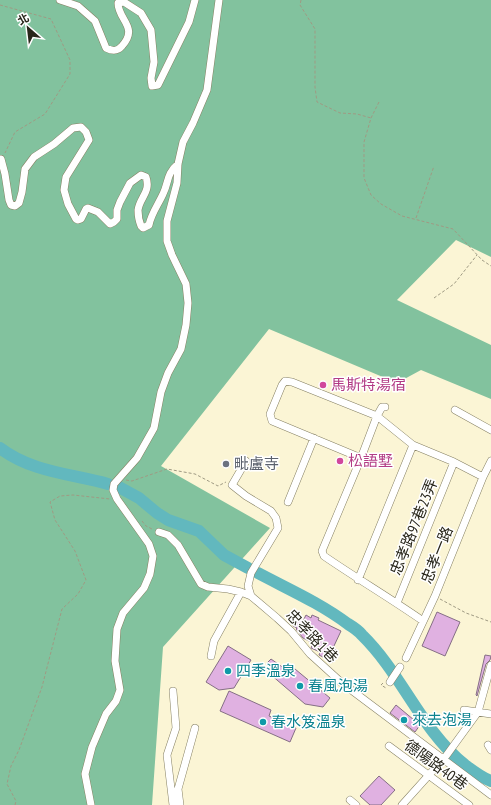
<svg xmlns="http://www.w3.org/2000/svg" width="491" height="805" font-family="'PT Sans Narrow','Noto Sans TC',sans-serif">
	<rect width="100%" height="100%" fill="#fbf5d5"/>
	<path fill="#82c29e" d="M0,0h491v257l-35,-17 -59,60 94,45v54l-70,-29 -24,13 -128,-54 -108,137 109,62 -107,119 -11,158h-152z"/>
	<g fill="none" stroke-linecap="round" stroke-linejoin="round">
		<path stroke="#62b8be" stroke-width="12" d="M0,448c31,24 72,26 108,36
			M117,486l22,12 18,15 11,7 31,11 25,24 24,13
			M258,573c30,16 62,30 90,51 5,3 10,6 14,11 40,39 59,95 103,130 8,6 17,13 26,16"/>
	</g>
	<path fill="#e0b1e1" stroke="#856f85" d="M437,612l23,10 -15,34 -23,-10z
		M306,615l5,3 1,-3 7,3 -1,2 23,11 -8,17 5,3 -5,11 -14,-7 1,-3 -9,-4 2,-5 -10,-5 -7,-9 1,-1 -4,-2 4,-8 6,3z
		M228,646l23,14 -17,28 -15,2 -13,-8z
		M485,655l6,1 -1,4 -4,4 -9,32 -1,-1z
		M271,659l17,12 7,-2 35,29 -7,9 -18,-3 -35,-30 -3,-11z
		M229,691l42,19 -2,6 27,12 -6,14 -70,-31z
		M396,705l24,20 -5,7 -25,-19z
		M379,776l16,14 -14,15h-11l-10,-9z"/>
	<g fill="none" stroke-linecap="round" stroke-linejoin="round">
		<defs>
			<path id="minor" d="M60,0l18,6 17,15 11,27c6,3 11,4 16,-2 17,-19 -4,-26 -4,-43l6,-1 17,11 10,17 3,32 -3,16 1,8 6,-1 31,-63 6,-22
				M1,159l4,15 4,26 2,5 4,1 4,-3 3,-11 3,-23 9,-12 20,-13 19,-16 8,-1 5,5 3,8 -23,37 -2,13 4,14 8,15 2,1 3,-1 5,-10 2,-1 10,4 12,12 4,-2 3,-3v-9l3,-8 10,-19 11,-8 5,2c5,15 -6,20 -8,33 0,5 1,11 3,16l2,2 6,-3c2,-11 9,-20 14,-31 6,-12 3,-20 15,-30
				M385,407h-3l-5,9 -16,42 -39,93 2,5c32,22 66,42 99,65
				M455,410l36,20
				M361,458l-89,-37 -2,-7 12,-29 3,-4 7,1 85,34 36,29 41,17 29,15
				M246,461l-14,24 14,11 25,15 5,7 2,10 -27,45 -3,13 3,10 26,22 14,13 19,23 32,29 149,112
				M288,502l26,-64
				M159,532l9,3 10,10 23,39 7,3 20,2 13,3 10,4
				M358,580l55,-135
				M397,603l57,-141
				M211,656l3,-15 27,-49
				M406,658l29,-62 48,-119 8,-16
				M390,682l10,-15
				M464,710l27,4
				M488,745l3,5
				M389,746l80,59
				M350,800l6,5
				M91,805l-6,-31 7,-27 14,-33 10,-13 4,-11 -5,-29 2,-32 6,-16 21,-25 6,-14 3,-18 -4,-12 -32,-45 -4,-9 1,-6 23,-26 17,-30 7,-36 7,-19 13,-24 5,-24 2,-22 -2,-19 -14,-29 -5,-14v-20l10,-38 1,-19 5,-22 10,-19 14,-33 12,-90
				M173,805l-6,-50 9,-27 -3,-37
				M180,805l-2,-16 17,-61
				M402,805l44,-49 32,-44 13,-47"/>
		</defs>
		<use href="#minor" stroke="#868063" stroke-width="8"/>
		<path stroke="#9f9a83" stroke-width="1" stroke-dasharray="3 2" stroke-linecap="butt" d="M301,0l-1,5 15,24v58l2,15 23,11 17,1 14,4
			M0,5l51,14 19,41v14l-25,40 -30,18 -10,21
			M379,102l-8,16 -7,24v36l7,17 10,9 21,12 51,13 29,31 9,6
			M416,218l18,-52
			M434,298l20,-14 23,-29
			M126,480l6,1 35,-12 28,5 23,12 8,-4
			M142,521l4,5 6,3
			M440,599l26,14 25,9
			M383,683l-2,2 5,3
			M15,805l1,-4 -9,-17 4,-18 8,-16 23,-63 20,-78 16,-15 8,-14 -11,-29 -20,-31 -5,-18 10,-6 13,-1 37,4"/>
		<use href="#minor" stroke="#fff" stroke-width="7"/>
	</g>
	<g fill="#d1479c" stroke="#fff" stroke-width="1.5">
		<circle cx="323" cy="385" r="4"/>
		<circle cx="340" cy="461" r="4"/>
	</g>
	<circle fill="#6b7280" stroke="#fff" stroke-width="1.5" cx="226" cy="464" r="4"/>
	<g fill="#0f9aa8" stroke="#fff" stroke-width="1.5">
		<circle cx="228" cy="671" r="4"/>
		<circle cx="300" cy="686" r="4"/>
		<circle cx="404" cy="720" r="4"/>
		<circle cx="263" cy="722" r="4"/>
	</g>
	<g text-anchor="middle" stroke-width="3" stroke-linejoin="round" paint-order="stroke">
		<g font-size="15" fill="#b23c85" stroke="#fff" text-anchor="start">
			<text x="331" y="390">馬斯特湯宿</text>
			<text x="348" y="466">松語墅</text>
		</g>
		<g font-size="15" fill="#5b616d" stroke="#fff" text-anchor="start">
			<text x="234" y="469">毗盧寺</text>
		</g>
		<g font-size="15" fill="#28261a" stroke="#fff">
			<text transform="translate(414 527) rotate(-68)" y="5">忠孝路97巷23弄</text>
			<text transform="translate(437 555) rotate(-68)" y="5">忠孝一路</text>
			<text transform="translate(312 636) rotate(46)" y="5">忠孝路1巷</text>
			<text transform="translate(436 765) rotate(36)" y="5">德陽路40巷</text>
		</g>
		<g font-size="15" fill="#0d838f" stroke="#fff" text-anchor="start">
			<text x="236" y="676">四季溫泉</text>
			<text x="308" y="691">春風泡湯</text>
			<text x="412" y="725">來去泡湯</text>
			<text x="271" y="727">春水笈溫泉</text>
		</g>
	</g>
	<g transform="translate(28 28) rotate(332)" stroke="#ffffff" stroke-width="3" paint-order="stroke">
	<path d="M0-3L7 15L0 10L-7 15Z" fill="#28261a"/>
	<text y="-6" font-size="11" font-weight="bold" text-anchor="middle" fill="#28261a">北</text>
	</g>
</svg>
